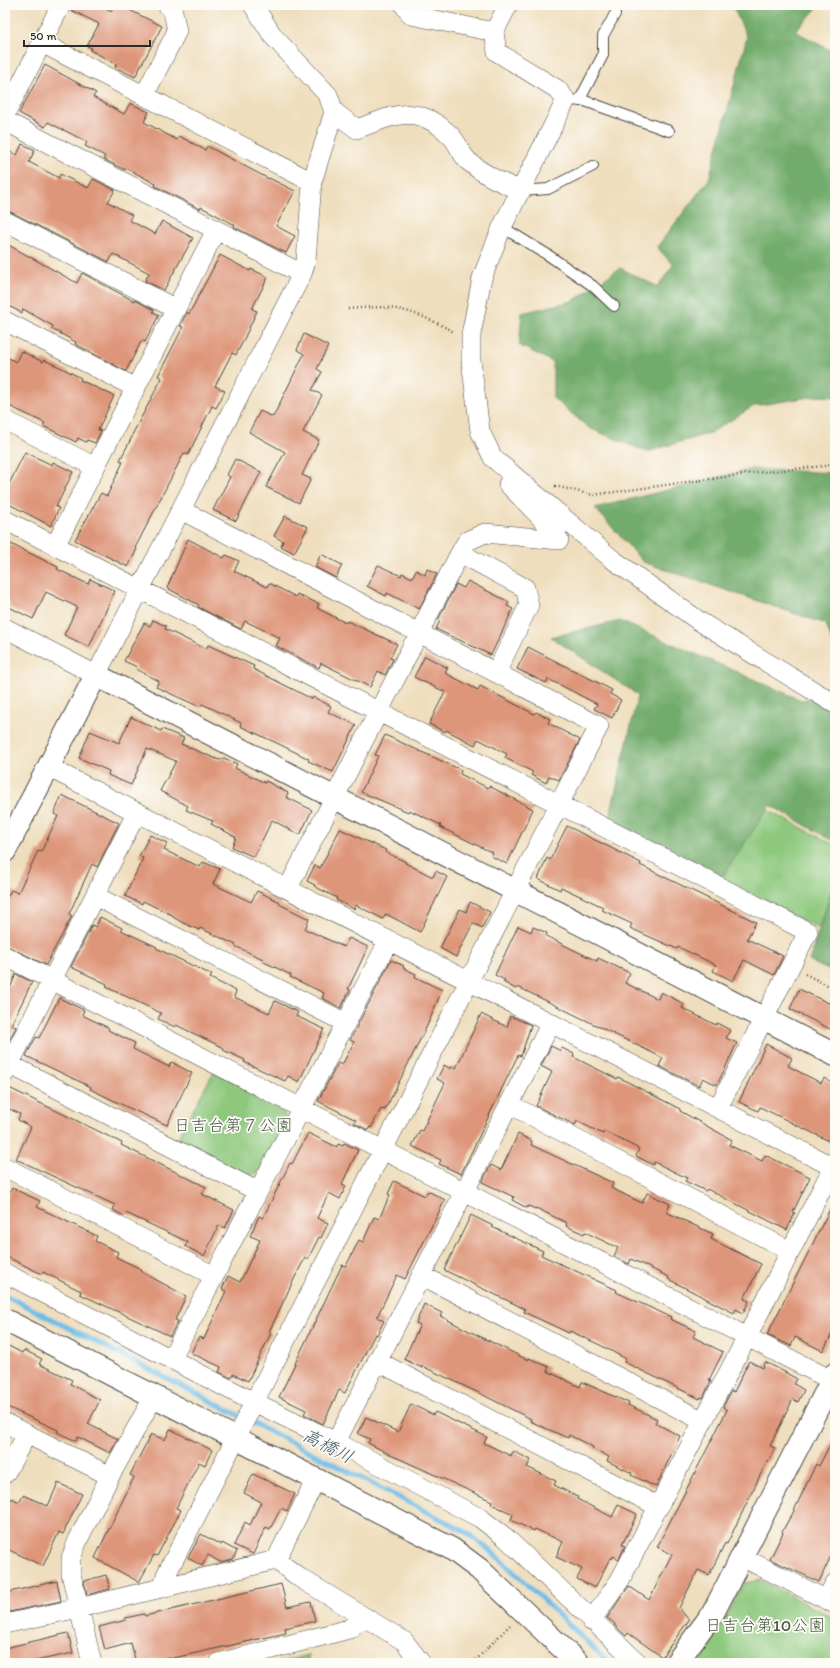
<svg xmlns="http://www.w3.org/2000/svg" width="840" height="1668" font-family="Itim,'Klee One',sans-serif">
	<rect width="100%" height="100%" fill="#fdfcf7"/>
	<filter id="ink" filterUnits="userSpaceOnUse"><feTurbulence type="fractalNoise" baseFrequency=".025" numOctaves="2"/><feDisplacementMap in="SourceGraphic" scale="8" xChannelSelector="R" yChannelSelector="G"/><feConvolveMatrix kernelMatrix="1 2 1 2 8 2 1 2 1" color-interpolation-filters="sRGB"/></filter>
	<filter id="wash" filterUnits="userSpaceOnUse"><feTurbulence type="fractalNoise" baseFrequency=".012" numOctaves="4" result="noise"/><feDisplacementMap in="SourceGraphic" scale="16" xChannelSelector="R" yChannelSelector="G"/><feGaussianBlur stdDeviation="0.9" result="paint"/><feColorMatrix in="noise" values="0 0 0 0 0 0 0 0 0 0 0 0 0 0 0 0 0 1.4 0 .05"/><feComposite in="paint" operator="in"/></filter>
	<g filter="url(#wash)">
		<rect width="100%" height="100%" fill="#efdebd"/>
		<path fill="#8dc87d" stroke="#5c7a54" d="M752,802l83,43v50l-17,33 -104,-54z
			M214,1071l67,34 5,15 -26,52 -14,4 -69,-36z
			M761,1580l74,39v44h-137l5,-5 41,-75z
			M309,1655l-3,8h-34z"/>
		<path fill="#72ac6c" stroke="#4e6c4c" d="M732,5h88l-25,26 40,22v344l-19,-1 -62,10 -44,27 -63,19 -58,-24 -36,-30v-36l-34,-17 3,-32 51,-12 47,-33 38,19 15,-22 -16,-18 52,-68 38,-142z
			M752,469l83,4v177l-9,-26 -183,-62 -48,-54z
			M620,621l181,79 34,-7v149l-65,-37 -47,71 -114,-56 29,-125 -87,-58z
			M835,880v93l-26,-12z"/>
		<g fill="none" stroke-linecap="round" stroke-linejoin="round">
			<path stroke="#6cbbe7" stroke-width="5" d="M5,1295l237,122
				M250,1421l216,111 33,26 110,105"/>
		</g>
		<g id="blocks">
			<path fill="#de967a" d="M72,5h29l10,6 3,-6h5l43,21 -27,51 -20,-10 1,-3 -26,-14 2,-2 -5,-2 12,-22 -28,-14z
				M45,65l51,28 -3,4 31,17 6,-11 19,9 -5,10 33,18 2,-4 26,14 2,-4 62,33v-1l26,13 -19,35 19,10 -9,17 -52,-26 1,-2 -34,-18 -1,2 -45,-23 1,-2 -30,-16 -1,2 -22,-11 2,-3 -20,-10 2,-4 -39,-20 -3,5 -26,-14z
				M22,144l13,6 -6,12 30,16 1,-4 28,14 5,-9 22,11 -7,12 24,13 -3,5 26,14 7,-13 31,17 -29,52 -19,-9 4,-8 -36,-19 -4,8 -104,-53v-60l12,6z
				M5,243l72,40 5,-10 52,28 1,-1 19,10 -1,2 6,3 -14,27 -3,-2 -16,31 -51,-27 1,-2 -24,-13 1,-3 -30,-17 -1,4 -17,-9z
				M220,255l30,16 1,-2 17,8 -16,32 5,2 -12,26 -9,18 -4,-2 -17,33 10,5 -9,17 -4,-2 -24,49 -4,-2 -49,95 2,1 -9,18 -53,-27 26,-47 6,3 16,-34 -3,-2 13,-25h-1l30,-57 -4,-2 25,-49 -3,-1 7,-14 2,2z
				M304,334l24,12 -11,23 5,3 -10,18 10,5 -19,37 16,8 -17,35 9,4 -12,24 -33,-16 19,-35 -36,-20 11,-21 13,6 31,-63 -7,-4z
				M21,351l22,11 1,-2 18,8 19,10 -1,2 34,16 -16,34 3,1 -6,12 -8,-3 -1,2 -8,-4 -2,4 -33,-16 2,-3 -40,-19v-48l11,6z
				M25,452l27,13 1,-3 20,10 -17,35 3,1 -8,18 -46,-24v-20l4,2z
				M235,459l26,13 -25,49 -23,-11 17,-33 -3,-2z
				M285,516l23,11 -14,26 -13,-7 2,-5 -9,-5z
				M188,539l36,19 2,-3 13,6 -5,10 33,16 2,-4 27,14 1,-3 22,10 -2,4 29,15 1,-2 50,23 -7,14 3,1 -8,16 -7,-4 -8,16 -49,-24 -2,5 -43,-22 4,-8 -35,-17 -4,8 -43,-22 1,-2 -32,-17z
				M11,544l47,23 -1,2 31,15 2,-5 25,12 -26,56 -25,-12 13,-28 -31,-15 -13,27 -24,-12 1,-3 -5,-2v-45z
				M321,554l21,11 -6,13 -21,-11z
				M378,565l23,11 1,-3 10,5 4,-8 9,5 2,-6 10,5 -18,35 -32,-16 -1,3 -19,-10z
				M468,581l41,21 -2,4 6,3 -22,46 -55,-26 4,-8 -2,-1 18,-36 8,4z
				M153,620l13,6 -1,3 41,20 2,-4 46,21 -1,3 59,30 1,-2 18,9 -3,6 28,13 -23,47 -25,-11 1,-2 -28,-14 -41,-19 1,-3 -26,-13 -13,-6 -2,3 -44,-20 3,-6 -23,-12 1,-2 -13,-6 20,-38 6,3z
				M528,647l84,43 -2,4 11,6 -9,18 -18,-9 3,-5 -33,-17 -16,-8 -2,4 -29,-14z
				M425,656l23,12 -3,5 33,17 2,-4 54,28 2,-2 14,7 -2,4 32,17 -21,40 -10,-4 -3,7 -15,-8 2,-3 -28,-14 2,-4 -29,-15 -3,6 -29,-15 -1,2 -16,-8 16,-32 -31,-15z
				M131,717l30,14 1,-2 22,9 -3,6 38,16 5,-2 13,6 -2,4 30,15 1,-2 22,12 -2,4 26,13 -12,25 -28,-15 -18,37 -22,-10 4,-10 -25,-13 2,-3 -27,-11 2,-4 -28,-15 16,-30 -29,-12 -16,36 -23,-10 1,-4 -30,-13 11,-27 29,12z
				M385,735l76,35 -1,4 28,14 1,-2 44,23 -26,55 -16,-8 2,-3 -53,-26 1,-2 -32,-15 -1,2 -47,-20 17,-36 -3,-1z
				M62,795l57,28 -22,44 -5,-3 -23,50 3,2 -26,49 -41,-20v-43l6,-12 7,3 20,-42 3,1 17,-36 -4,-2z
				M567,826l74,37 -1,2 116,57 -9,17 36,17 -9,19 -30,-15 -11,21 -20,-10 3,-6 -38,-18 -1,2 -47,-21 2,-4 -30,-14 1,-3 -42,-20 -1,3 -22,-11 9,-21 3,2z
				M340,829l46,21 -1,2 21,10 -1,1 28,14 3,-6 11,6 -27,55 -34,-18 -3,5 -27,-14 -2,4 -18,-9 1,-2 -23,-12 1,-1 -8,-4 8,-16 5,3z
				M150,835l17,8 -3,7 36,17 3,-5 17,7 -7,15 38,18 6,-11 23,11 -1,2 30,15 -4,10 39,18 5,-9 19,9 -20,42 2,1 -9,18 -19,-10 2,-5 -34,-16 1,-2 -29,-14 1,-2 -28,-13 1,-1 -36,-17 -1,2 -16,-7 -10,-6 1,-1 -31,-15 -1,3 -17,-8 18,-38 -4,-2z
				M470,902l20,10 -8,16 -9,-5 -17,34 -16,-9 20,-39 6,3z
				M100,917l22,11 -1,2 4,2 32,15 -1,1 56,27 -2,3 26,13 -2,6 35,16 6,-12 23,11 -2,4 28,13 -25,53 -11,-6 -3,5 -41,-19 1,-2 -22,-10 1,-2 -48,-23 -1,2 -17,-8 3,-6 -55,-26 1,-3 -36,-17 21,-42 4,2z
				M518,926l13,6 2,-5 14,6 -1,3 30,15 21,10 1,-3 32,15 -5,10 33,16 3,-7 23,12 -2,4 34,17 1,-2 13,7 -4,8 11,5 -20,42 -14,-7 -4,8 -40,-20 4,-8 -145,-71 -2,2 -13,-7 2,-2 -10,-5z
				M391,960l13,6 -1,2 13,6 -1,3 27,13 -15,36 -42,84 -4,-1 -10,19 -1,-1 -2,3 -14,-7 2,-3 -38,-19 20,-38 4,2 12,-23 -4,-2z
				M16,974l16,8 -21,43 5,2 -10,19 -1,-1v-62l6,3z
				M799,989l36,17v13l-5,10 -40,-20z
				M59,998l25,12 -2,5 27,13 -1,2 27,13 -2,6 36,18 2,-5 21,11 -25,52 -40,-18 -37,-18 1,-2 -65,-31 10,-19 3,1z
				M481,1014l26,13 3,-11 21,9 -10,31 -3,-1 -57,119 -22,-10 2,-4 -29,-14 8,-16 2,1 23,-48 -8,-4 7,-14 7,4 1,-3 4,2z
				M766,1044l26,14 -4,8 33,17 3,-5 11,7v59l-75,-37 -2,4 -19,-9z
				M551,1046l10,5 1,-3 12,6 -1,3 44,22 1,-2 62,32v2l52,29 -3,5 33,16 3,-6 45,22 -17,35 2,1 -8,17 -80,-41 -1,2 -21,-10 2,-3 -33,-16 -1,3 -17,-9 3,-7 -35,-18 -1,3 -26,-13 -2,4 -39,-19 16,-34 -11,-6z
				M5,1086l91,44 26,13 -1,2 85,42 -4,7 32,16 -9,18 -6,-3 -15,31 -19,-10 3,-4 -62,-29 -2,3 -11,-6 2,-5 -99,-46 15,-32 -13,-7 2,-6 -15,-7z
				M308,1133l29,14 1,-3 5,2 1,-3 14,7 -16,34 4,2 -6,13 -11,-6 -12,25 11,5 -7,15 -2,-1 -11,22 -3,-1 -11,21 -25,53 2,1 -23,48 -15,-7 -2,4 -12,-6 2,-5 -30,-14 8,-16 5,2 22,-48 -4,-2 6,-13 12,6 20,-42 -10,-4 9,-20 4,2 27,-55 2,1z
				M518,1134l14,7 -1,4 82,38 -2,5 31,15 5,-10 23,11 -4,8 47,22 -2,5 50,25 -17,35 5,2 -6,12 -7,-4 -2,4 -66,-34 1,-2 -38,-18 -2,5 -15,-8 4,-8 -33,-16 -1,2 -18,-8 1,-3 -31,-15v1l-8,-3 -1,2 -15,-8 2,-3 -32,-15 9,-17 10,5z
				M394,1181l31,15 3,-5 17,9 -40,79 -8,-4 -20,42 7,4 -7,14 -2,-1 -30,59 -6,-3 -16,34 -19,-10 2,-4 -27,-13 63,-132 4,1 13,-26 4,2 11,-25 5,2 11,-24 -2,-1z
				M12,1188l28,13 -3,6 60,29 -2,5 23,11 -2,5 25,12 -1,2 46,25 -11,24 3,1 -8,15 -90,-42 1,-3 -38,-19 -1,2 -37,-18v-54z
				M835,1199v129l-12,23 -28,-14 -4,9 -24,-11z
				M471,1215l22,11 -1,1 51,24 -2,4 76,35 -1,2 55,25 -1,2 26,12 -3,6 30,15 -14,28 2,1 -8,17 -2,-1 -1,2 -76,-37 2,-3 -26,-14 -30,-14 -1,2 -45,-21 1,-3 -81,-39z
				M424,1304l18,9 -2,3 31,16 57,28 1,-2 20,9 -2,4 33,16 2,-5 47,21 -1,2 29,14 -2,4 25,13 -24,51 -25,-12 1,-2 -25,-12 2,-4 -17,-9 1,-1 -24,-12 -1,3 -23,-10 -15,-7 1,-2 -50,-25 -59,-28v2l-18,-9 16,-34 -4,-2z
				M5,1344l17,9 2,-3 18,9 -3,5 33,16 -2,4 30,16 -12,24 30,15 -8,14 -32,-16 -2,4 -19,-9 1,-2 -53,-24z
				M749,1361l14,7 2,-6 14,7 18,10 -3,5 10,6 -6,12 -5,-3 -23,47 5,2 -7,14 -1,-1 -40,83 -2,-1 -16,32 -11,-5 -19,38 10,12 -27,37 -34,-24 -2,3 -12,-11 1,-1 -8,-6 22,-32 20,14 23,-46 -15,-7 70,-137 -4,-3 8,-16 3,1z
				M411,1404l22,11 2,-3 52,25 -3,6 27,13 2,-5 18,9 -4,7 29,14 -2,4 24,12 -1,2 35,18 6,-12 19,9 -15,31 3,1 -6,13 -6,-3 -1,3 -2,-1 -15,30 -18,-9 5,-10 -26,-12 7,-15 -28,-13 -1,2 -23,-11 2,-6 -22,-10 1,-3 -103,-47 -21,-11 2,-4 -12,-5 8,-17 32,15z
				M170,1429l42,21 -7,15 -6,-3 -23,46 5,2 -4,8 -20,38 -3,-1 -15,27 -44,-24 39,-81 -4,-2 21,-41 14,6z
				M835,1435v112l-16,35 -49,-23 13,-26 -1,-1 8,-15h1l25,-53 3,2z
				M253,1474l42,20 -8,17 -6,-3 -11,21 -4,-2 -13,27 -19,-9 11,-23 5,3 11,-23 -17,-9z
				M58,1483l24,11 -19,40 -4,-2 -16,34 -38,-18v-36l7,-14 7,4 4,-7 25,11z
				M201,1534l20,11 1,-2 15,8 -4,8 -13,3 -12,-7 -6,11 -14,-8z
				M106,1575l4,14 -23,6 -3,-14z
				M57,1581l4,20 -56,12v-20z
				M281,1584l6,23 24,-5 4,19 -30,7 1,5 -117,26v-2l-26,6h-7l-5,-20 -26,7 -6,-23 27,-7 -1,-2 19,-4 1,2z
				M68,1633l5,20 -47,10h-21v-15z"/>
		</g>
	</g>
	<g filter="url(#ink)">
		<use href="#blocks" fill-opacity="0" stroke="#484641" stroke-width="1"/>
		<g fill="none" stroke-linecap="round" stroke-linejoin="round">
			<defs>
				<path id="lane" d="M566,100l19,1 84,30
					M579,101l24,-46v-19l12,-22
					M521,191l27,-2 45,-23
					M502,227l46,28 45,31 21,20"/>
				<path id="street" d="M253,5l20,31 55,59 6,17 23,17c39,-15 61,-26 94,7 7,7 10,18 17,25 17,15 33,21 53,30
					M404,5l7,10 83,17
					M508,5l-14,27 3,20 60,37 9,11 -64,127 -20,51 -11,57v25l9,71 13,27 119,101 87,62 136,83
					M42,43l270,139
					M144,96l33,-65 -5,-24 -5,-2
					M5,115l56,-110
					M5,121l297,153
					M5,221l171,88
					M5,321l131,67
					M5,420l90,47
					M5,520l803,412 -90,176
					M55,546l161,-316
					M460,553l7,-12 18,-8 74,7 -6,-10 -45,-46
					M5,628l91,47 206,-401 4,-13 6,-79 22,-70
					M48,767l787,401
					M288,888l172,-335 65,35 4,17 -33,68
					M95,896l251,127
					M5,956l830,426
					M9,1064l248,127
					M5,1073l132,-261
					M509,1104l281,147
					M5,1167l209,109
					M5,1273l249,129 82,40 144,76 25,19 133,126
					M421,1275l282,146
					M171,1359l218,-419
					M377,1361l282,146
					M5,1423l105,53
					M336,1442l215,-419
					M5,1474l22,-40
					M742,1557l93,47
					M276,1560l40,-81
					M163,1587l3,-12 433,-849 -418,-216
					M826,1600l9,-17
					M591,1621l29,-41 127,-243 86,-170
					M5,1624l74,-16 197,-48 24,18 104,63 17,22
					M92,1663l-21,-89v-16l7,-18 32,-64 44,-80
					M219,1663l130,-34 15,-12"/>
				<path id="secondary" d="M5,851l91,-176 739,380
					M5,1320l447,229 27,20 99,94
					M676,1663l37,-50 122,-239"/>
			</defs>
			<use href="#lane" stroke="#484641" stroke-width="12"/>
			<use href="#street" stroke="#484641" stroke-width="20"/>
			<use href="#secondary" stroke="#484641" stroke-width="24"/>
			<path stroke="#484641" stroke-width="2.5" stroke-dasharray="1 3" stroke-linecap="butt" d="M348,309c14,-1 28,-3 41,-1 23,2 45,13 65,24
				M555,486l38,9 160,-22 82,-8
				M805,974l30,15
				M473,1663l37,-38"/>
			<use href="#lane" stroke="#fff" stroke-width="10"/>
			<use href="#street" stroke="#fff" stroke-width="19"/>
			<use href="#secondary" stroke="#fff" stroke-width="22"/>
		</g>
	</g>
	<g text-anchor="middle" stroke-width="3.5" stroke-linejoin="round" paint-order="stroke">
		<g font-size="17" fill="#485a44" stroke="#fdfcf7">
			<text x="233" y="1131">日吉台第７公園</text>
			<text x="765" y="1631">日吉台第10公園</text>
		</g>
		<g font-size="18" font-style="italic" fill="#425d6d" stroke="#fdfcf7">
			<text transform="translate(328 1446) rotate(27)" y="6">高橋川</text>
		</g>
	</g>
	<rect width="840" height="1668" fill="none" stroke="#fdfcf7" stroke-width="20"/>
	<path d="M24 40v6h126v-6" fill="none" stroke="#2b2b2b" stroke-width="2"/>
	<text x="30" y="40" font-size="12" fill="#2b2b2b" stroke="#fdfcf7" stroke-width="3" paint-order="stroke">50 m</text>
</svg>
